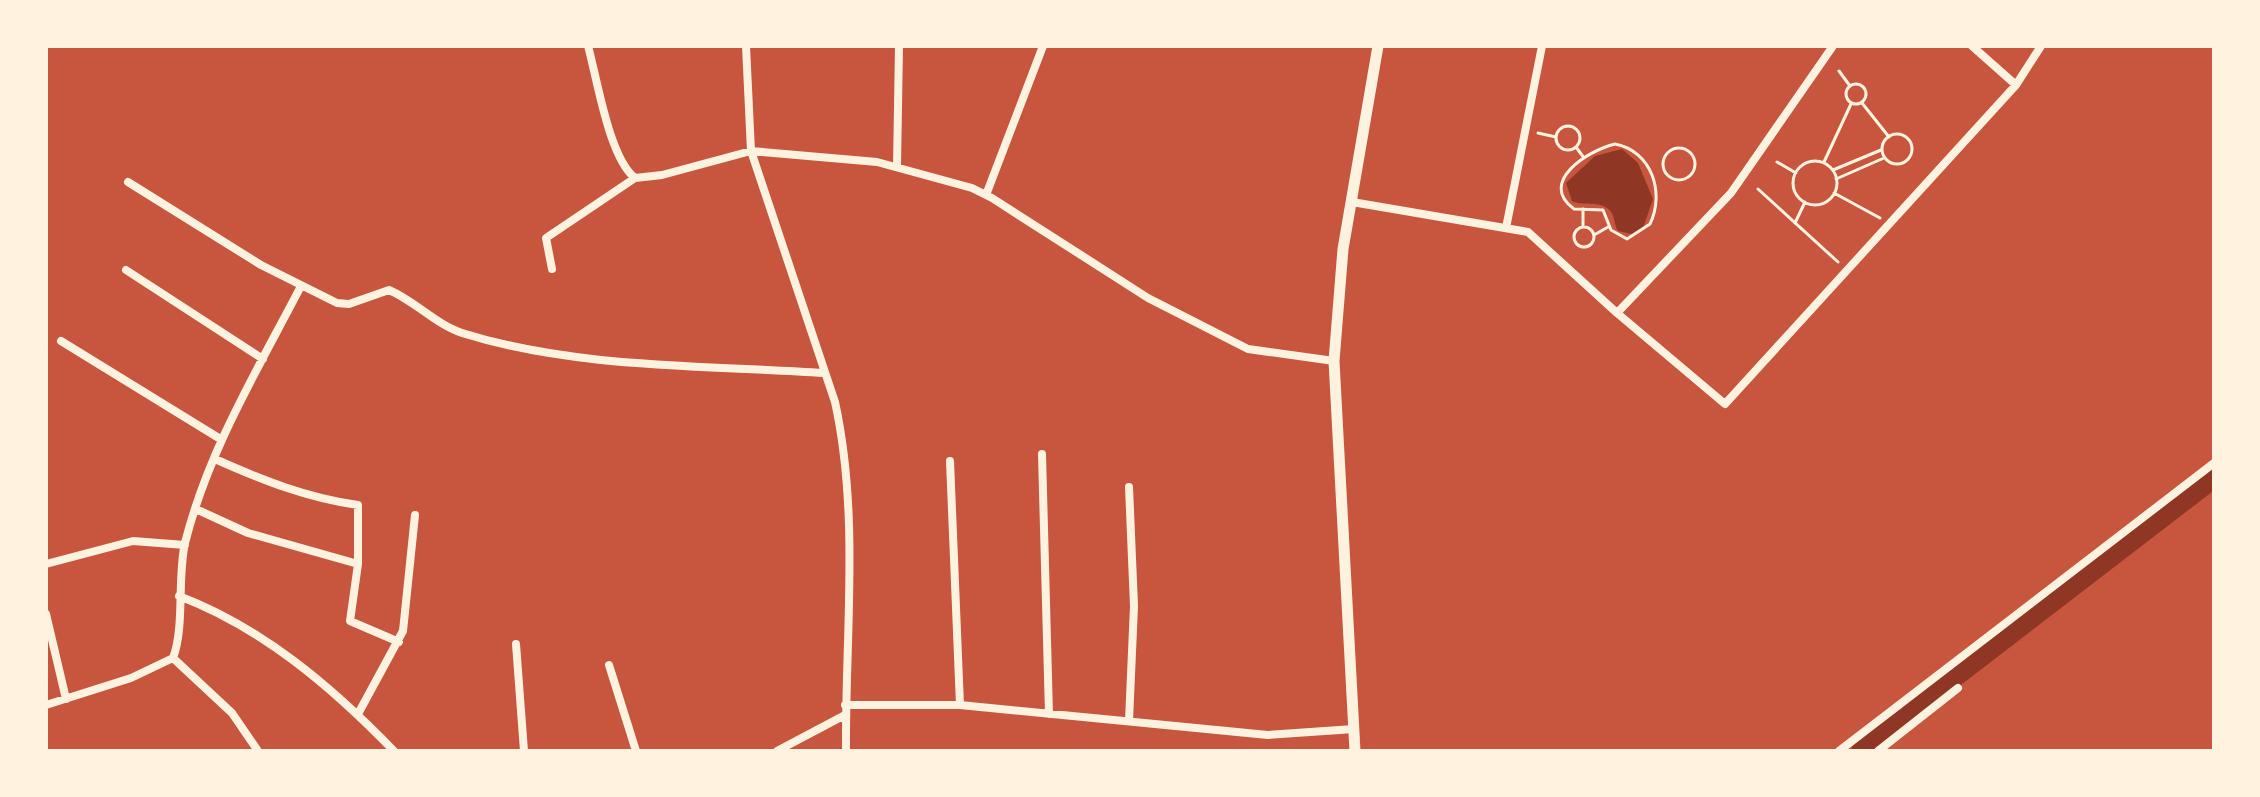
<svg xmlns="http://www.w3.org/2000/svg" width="2260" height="797" font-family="'Noto Serif',serif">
	<rect width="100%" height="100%" fill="#c8553d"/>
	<path fill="#8f3625" d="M1622,149l16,14 15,36 -10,29 -11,6 -14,-3c-4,-6 -3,-14 -7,-19 -9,-13 -27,-5 -39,-11l-6,-18 29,-27z"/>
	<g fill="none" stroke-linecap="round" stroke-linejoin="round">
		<path stroke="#8f3625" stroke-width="18" d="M1860,751l354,-272"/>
		<path stroke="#fff3e0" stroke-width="3" d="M1839,71l11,15
			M1846 94a10 10 0 1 1 20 0a10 10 0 1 1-20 0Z
			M1862,103l27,34
			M1556 138a12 12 0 1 1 24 0a12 12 0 1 1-24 0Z
			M1538,133l18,4
			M1882 149a15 15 0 1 1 30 0a15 15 0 1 1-30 0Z
			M1615,144c37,7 50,49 35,80l-23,15 -16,-9 -8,-20 -29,-1c-37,-27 15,-59 41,-65z
			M1576,147l8,11
			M1663 164a16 16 0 1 1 32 0a16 16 0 1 1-32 0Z
			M1793 183a22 22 0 1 1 44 0a22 22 0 1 1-44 0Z
			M1777,162l19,11
			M1824,162l27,-58
			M1833,170l48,-20
			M1836,179l48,-21
			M1758,189l80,73
			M1834,193l46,25
			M1583,209v16
			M1795,223l10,-21
			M1574 237a10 10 0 1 1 20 0a10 10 0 1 1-20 0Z
			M1594,235l14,-8"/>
		<path stroke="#fff3e0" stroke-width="8" d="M588,46c9,32 21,112 47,132l27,-3 89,-24 126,11 95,26 20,10 156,100 100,51 86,12
			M746,46l5,105 84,251c25,114 10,234 11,349
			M1972,46l44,39
			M897,167l2,-121
			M128,182l133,83 76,38 12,1 40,-14c26,11 46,34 73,43 115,36 243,32 362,40
			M986,195l57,-149
			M1352,202l176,30 89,81 108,91 291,-319 25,-39
			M1506,228l36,-182
			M552,269l-6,-31 89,-60
			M126,270l137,89
			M1617,313l114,-120 102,-147
			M61,341l161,99
			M1042,454l7,260
			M215,459c47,21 92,39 143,46v59l-8,57 49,21
			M950,461l10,244
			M1129,487l5,119 -5,115
			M196,509l52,24 110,31
			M46,564l87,-23 52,4
			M179,596c84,32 153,91 215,155
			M46,614l20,85
			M516,644l8,107
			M173,658l59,55 26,38
			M609,665l27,86
			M46,705l85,-27 42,-20c12,-32 4,-80 12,-115 23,-92 73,-174 116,-257
			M845,705h115l308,30 86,-6
			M358,714l45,-83 12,-116
			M777,751l68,-36
			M1839,751l375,-288
			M1878,751l80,-63"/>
		<path stroke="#fff3e0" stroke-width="11" d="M1355,751l-21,-390 9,-112 35,-203"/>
	</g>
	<rect width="2260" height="797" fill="none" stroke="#fff3e0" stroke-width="96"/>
</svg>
